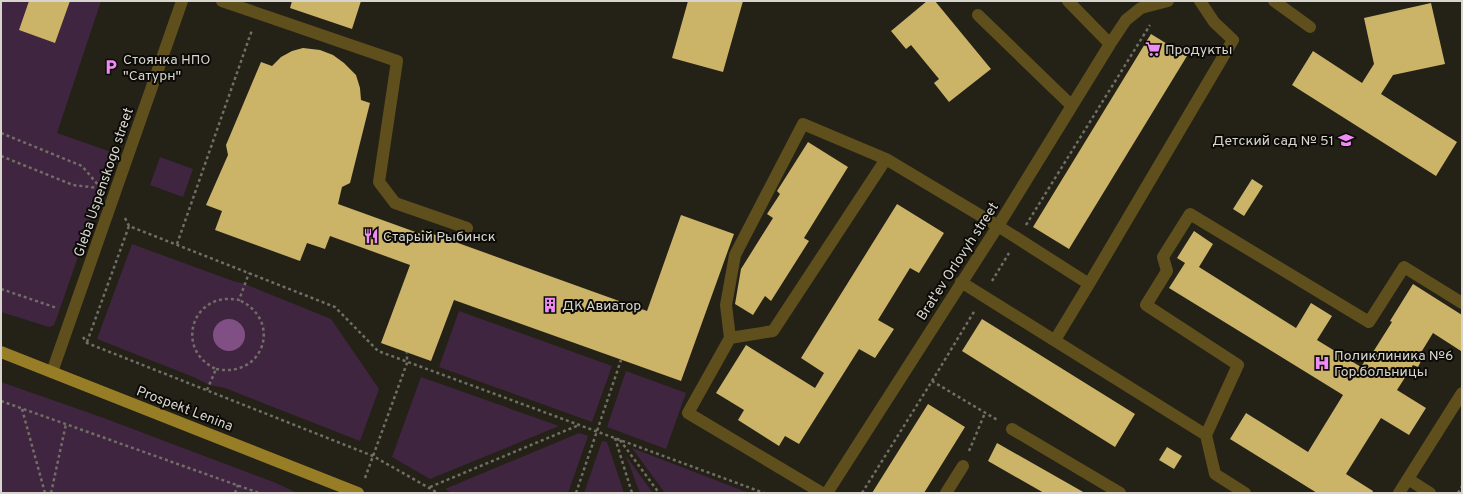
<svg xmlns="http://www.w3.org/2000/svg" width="1463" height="494" font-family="Overpass,sans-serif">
	<rect width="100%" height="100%" fill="#242117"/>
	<path fill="#402541" d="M1,1h100l-44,132 57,20 -58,167 -2,5 -5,2 -48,-15z
		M160,157l33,12 -10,28 -33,-12z
		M132,244l101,37 12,3 86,35 48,70 -19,52 -135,-53 -16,-3 -13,-7 -99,-39z
		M459,311l153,55 -20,56 -153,-55z
		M626,371l60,22 -20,56 -59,-22z
		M421,377l138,49 -129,53 -38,-22z
		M1,382l100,35 175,66 21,10h-296z
		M579,433l9,3 -20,57h-116l-7,-4z
		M602,441l5,1 17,51h-40z
		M632,448l117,45h-84z
		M626,456l27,37h-13z"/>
	<path fill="#804f83" d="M213 335a16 16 0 1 1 32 0a16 16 0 1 1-32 0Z"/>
	<path fill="#cbb368" d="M29,1h41l-15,42 -36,-13z
		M292,1h69l-9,28 -62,-21z
		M688,1h55l-20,71 -51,-14z
		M927,1h8l56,68 -42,33 -15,-19 5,-4 -28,-34 -5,4 -15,-18z
		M1431,3l14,61 -52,11 -12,19 76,48 -21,34 -144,-91 21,-34 49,32 12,-19 -10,-46z
		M1151,34l36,22 -118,193 -36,-22z
		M303,48l17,2 13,5 11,8 12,12 4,13 1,12 9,3 -20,80 -8,4 -4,17 83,30 1,-4 225,81 34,-96 53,19 -53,147 -227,-81 -23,61 -50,-18 29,-78 -80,-29 -5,13 -18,-6 -7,18 -85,-31 7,-19 -16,-6 22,-50 -2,-10 35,-83 11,4 9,-9 11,-6z
		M808,142l40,25 -44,71 5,3 -38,60 -6,-5 -12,19 -18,-11 6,-35 32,-51 -6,-4 13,-20 -3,-3z
		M1252,179l11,7 -19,30 -11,-7z
		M897,204l47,29 -25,40 -9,-5 -32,52 16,9 -19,29 -16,-9 -60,95 -14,-8 -6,10 -41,-26 6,-10 -28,-17 30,-48 69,43 9,-15 -23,-15z
		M1194,231l19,13 -14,23 97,61 15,-25 21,13 -15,24 44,27 5,-8 2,1 24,-38 -2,-1 23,-37 49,31 -1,36 -28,-18 -16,26 4,2 -3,6 -5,-2 -16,25 29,18 -17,27 -28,-17 -35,56 27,17 -1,2h-55l-87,-54 16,-26 62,39 35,-57 -174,-107 16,-25 -8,-5z
		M982,319l153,95 -20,33 -153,-96z
		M928,404l37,23 -41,66h-52z
		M997,443l88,50h-41l-56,-32z
		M1167,447l15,9 -8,13 -15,-9z"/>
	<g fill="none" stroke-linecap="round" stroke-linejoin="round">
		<path stroke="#706e65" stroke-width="2.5" stroke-dasharray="3 3" stroke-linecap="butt" d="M1,133l81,33 17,20
			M1,156l72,29 25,3
			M125,218l4,8 206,81 43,44 386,142
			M1026,225l124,-200
			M177,244l75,-214
			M992,281l17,-28
			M1,289l56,19
			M83,337l4,6 286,113 65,37
			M87,342l42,-116
			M216,369c48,10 67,-49 23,-69
			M932,381l67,40
			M207,390l9,-21c-43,-20 -23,-79 23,-69l10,-27
			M1,401l258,92
			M22,409l23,84
			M615,438l17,55
			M620,440l39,53
			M969,451l16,-38
			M365,478l42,-115v-11
			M430,487l149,-62
			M51,493l15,-69
			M235,493l3,-8
			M576,493l45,-133
			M862,493l70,-112 43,-71
			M1458,493l4,-7"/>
		<path stroke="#5f4f1d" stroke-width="12" d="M222,1l175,60 -18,121 16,21 72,25
			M1068,1l42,43
			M1274,1l36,26
			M978,15l94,91
			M961,282l245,153
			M730,338l-4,-33 9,-50 68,-131 83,35
			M1055,340l34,-56 144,-244 -19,-18 -14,-21
			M52,372l130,-371
			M1012,429l108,64
			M1408,479l22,14
			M822,493l-134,-80 42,-75 43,-7 113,-172 112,67 91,58
			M827,493l171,-267 112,-182 16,-24 15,-12 27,-7
			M946,493l17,-27
			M1245,493l-30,-19 -9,-39 32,-70 -92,-60 21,-34 -4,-14 27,-43 179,108 35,-55 58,36
			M1399,493l63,-100"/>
		<path stroke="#977d25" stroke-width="12" d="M1,352l357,141"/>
	</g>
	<defs>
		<symbol id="supermarket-bare" viewBox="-9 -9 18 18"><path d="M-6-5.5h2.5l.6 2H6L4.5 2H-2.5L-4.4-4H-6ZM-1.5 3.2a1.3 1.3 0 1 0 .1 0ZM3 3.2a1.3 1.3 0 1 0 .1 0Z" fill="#ef8bf6" stroke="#0c0b07" stroke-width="2.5" paint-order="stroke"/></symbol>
		<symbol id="parking-bare" viewBox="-9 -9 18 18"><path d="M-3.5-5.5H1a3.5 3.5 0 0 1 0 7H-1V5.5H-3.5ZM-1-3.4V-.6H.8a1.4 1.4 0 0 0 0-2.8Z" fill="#ef8bf6" stroke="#0c0b07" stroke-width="2.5" paint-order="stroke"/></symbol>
		<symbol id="school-bare" viewBox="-9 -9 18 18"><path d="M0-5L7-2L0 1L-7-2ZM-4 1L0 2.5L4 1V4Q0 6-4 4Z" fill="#ef8bf6" stroke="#0c0b07" stroke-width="2.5" paint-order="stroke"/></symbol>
		<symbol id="restaurant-bare" viewBox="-9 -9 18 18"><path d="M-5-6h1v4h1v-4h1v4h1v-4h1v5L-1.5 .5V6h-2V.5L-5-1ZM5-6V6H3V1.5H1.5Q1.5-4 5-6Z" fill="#ef8bf6" stroke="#0c0b07" stroke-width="2.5" paint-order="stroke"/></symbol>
		<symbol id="building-bare" viewBox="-9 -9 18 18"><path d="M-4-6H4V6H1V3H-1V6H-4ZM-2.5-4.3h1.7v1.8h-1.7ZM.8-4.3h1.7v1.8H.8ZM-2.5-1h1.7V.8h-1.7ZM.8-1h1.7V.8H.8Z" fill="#ef8bf6" stroke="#0c0b07" stroke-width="2.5" paint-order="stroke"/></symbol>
		<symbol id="hospital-bare" viewBox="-9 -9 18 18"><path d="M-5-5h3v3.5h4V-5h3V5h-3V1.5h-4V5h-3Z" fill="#ef8bf6" stroke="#0c0b07" stroke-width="2.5" paint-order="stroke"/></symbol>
	</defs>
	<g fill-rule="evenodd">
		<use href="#supermarket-bare" x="1142" y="38" width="22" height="22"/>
		<use href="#parking-bare" x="100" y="56" width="22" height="22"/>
		<use href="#school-bare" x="1335" y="129" width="22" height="22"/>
		<use href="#restaurant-bare" x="360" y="225" width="22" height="22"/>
		<use href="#building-bare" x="539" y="294" width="22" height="22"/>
		<use href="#hospital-bare" x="1311" y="352" width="22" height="22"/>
	</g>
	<g text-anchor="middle" stroke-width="4" stroke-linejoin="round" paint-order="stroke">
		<g font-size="14" fill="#d7d5ce" stroke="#0c0b07" text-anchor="start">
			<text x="1165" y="54">Продукты</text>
			<text x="123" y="64">Стоянка НПО<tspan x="123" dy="16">"Сатурн"</tspan></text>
			<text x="1334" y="145" text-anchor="end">Детский сад № 51</text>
			<text x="383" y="241">Старый Рыбинск</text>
			<text x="562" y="310">ДК Авиатор</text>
			<text x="1334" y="360">Поликлиника №6<tspan x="1334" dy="16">Гор.больницы</tspan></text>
		</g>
		<g font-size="14" fill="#d7d5ce" stroke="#0c0b07">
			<text transform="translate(103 182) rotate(-71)" y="5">Gleba Uspenskogo street</text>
			<text transform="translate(957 261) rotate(-57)" y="5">Brat'ev Orlovyh street</text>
			<text transform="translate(185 408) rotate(21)" y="5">Prospekt Lenina</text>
		</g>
	</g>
	<rect width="1463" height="494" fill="none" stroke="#d7d5ce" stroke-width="4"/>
</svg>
